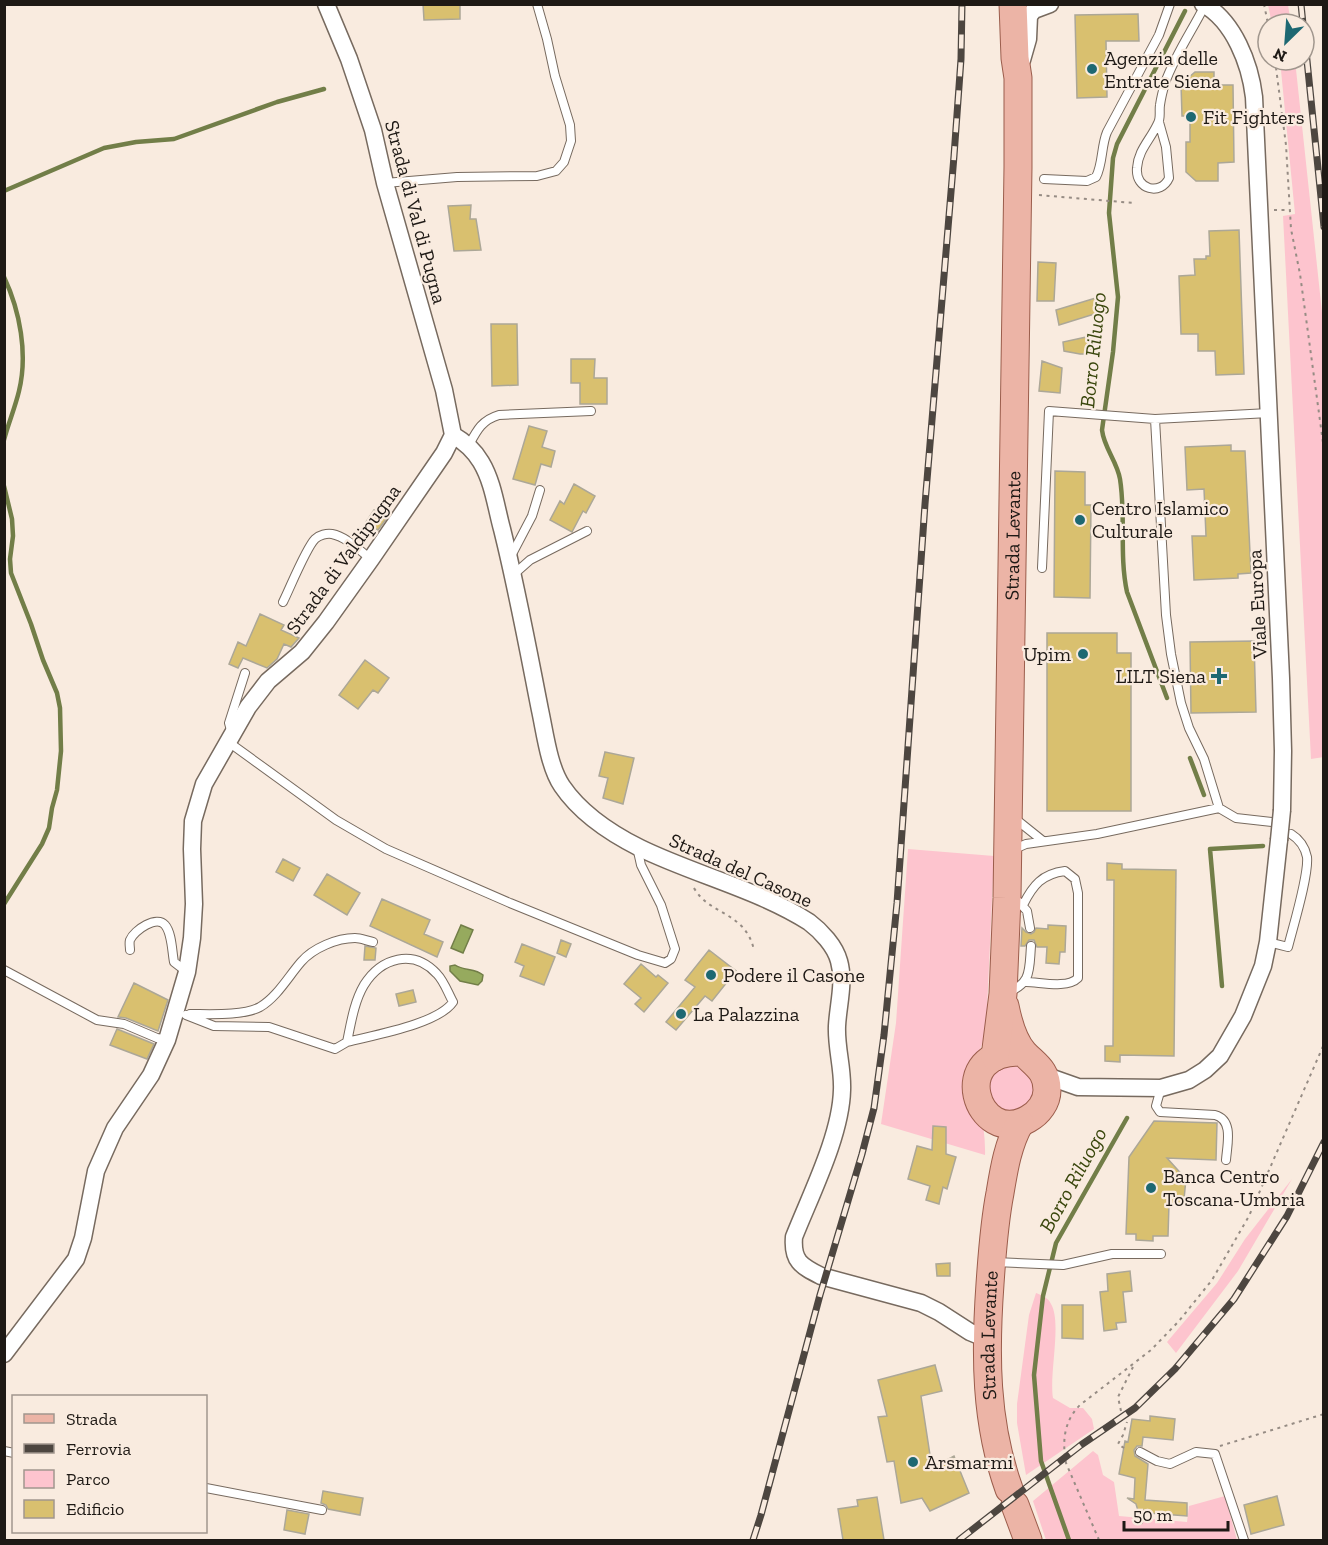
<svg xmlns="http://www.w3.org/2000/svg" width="1328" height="1545" font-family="'Zilla Slab',serif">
	<rect width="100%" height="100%" fill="#f9ebdf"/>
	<path fill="#fdc4ce" d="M1268,5h20l3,19h-19z
		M1280,60h15l29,271v426l-13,2 -28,-543 12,-2z
		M908,849l86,7 -8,175c-2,10 -11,30 -11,36 1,29 11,57 10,88l-104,-31 15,-101z
		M989 1088a23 23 0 1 1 46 0a23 23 0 1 1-46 0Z
		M1292,1179l-54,92 -62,82 -9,-11 50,-59 28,-44z
		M1036,1293c5,2 13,5 15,11 11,18 -2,70 2,94l17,10h13l9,11 2,10 -68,46 -9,-52v-19l12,-89z
		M1093,1451l5,4 5,20 11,7 5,34 68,6 2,-16 36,-10 12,44h-191l-13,-39z"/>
	<path fill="#96aa5e" stroke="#727e48" stroke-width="1.5" d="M461,925l12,5 -10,23 -12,-5z
		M455,965c9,6 20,3 28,10l-1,6 -4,4 -18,-4 -10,-10v-5z"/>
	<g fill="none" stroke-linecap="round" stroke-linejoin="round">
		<path stroke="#727e48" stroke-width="4.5" d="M4,191l100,-43 32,-6 38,-3 103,-37 47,-13
			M4,277c16,34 24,77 15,114 -4,17 -11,33 -15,49
			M4,486l8,33 1,17 -3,23 1,14 20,51 12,36 14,33 3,15 1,43 -4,39 -5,18 -3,20 -7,16 -38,60
			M1167,698l-40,-106c-8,-37 -1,-76 -7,-113 -3,-18 -16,-31 -18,-49l11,-78 5,-55 -9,-84 4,-55 4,-14 68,-133
			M1190,758l14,37
			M1222,986l-12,-137 53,-3
			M1069,1540l-28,-79 -7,-86 9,-79 13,-53 71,-125"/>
	</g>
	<path fill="#d9c06f" stroke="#aca797" stroke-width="1.5" d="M423,4h37v15l-36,1z
		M1138,14l1,27h-33l1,56 -30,1 -2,-83z
		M1195,72h19v13h19l1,77 -16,1v18h-22l-10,-9v-30h4v-26h-8l-1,-32z
		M471,205l-1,14h6l5,31 -27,1 -6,-45z
		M1239,230l5,144 -28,1 -1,-24h-17v-17h-17l-2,-58 16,-1 -1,-16h12v-3h4l-1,-25z
		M1038,262l18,1 -2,38h-17z
		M1099,297l2,15 -42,13 -3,-15z
		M491,324h26l1,61 -26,1z
		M1091,336l2,18h-13l-16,-3 -1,-9z
		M571,359h24l-1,19h13v26h-27v-21h-9z
		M1042,361l20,7 -2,25 -21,-2z
		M529,426l18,5 -5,16 13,4 -4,16 -10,-3 -6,21 -22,-6z
		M1231,445v6h14l6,122 -13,1v4l-44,2 -2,-44h14l-2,-47 -17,1 -2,-43z
		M1055,471l30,1v33h6l-1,93 -36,-1z
		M574,484l21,12 -9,17 -3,-2 -11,21 -22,-12 10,-19 4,3z
		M374,510l13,8 -9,12 -12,-8z
		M260,614l24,11 -3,5 18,8 -8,9 -7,-3 -7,15 -10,9 -24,-10 -5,10 -9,-4 9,-22 8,4z
		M1047,633h70v20h14v158h-84z
		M1254,641l2,71 -65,1 -1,-71z
		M365,660l24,18 -11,15 -5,-3 -15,19 -19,-14z
		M605,752l29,6 -11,46 -20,-6 5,-20 -9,-2z
		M283,859l17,9 -7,13 -17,-9z
		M1107,863l15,1v5l54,1 -2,186 -54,-1v7l-15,-1v-15h8l1,-166h-7z
		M327,874l33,19 -13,22 -33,-20z
		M382,899l48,21 -6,14 19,8 -6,15 -67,-31z
		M1048,925l18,1 -1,26h-5l-1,12 -13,-1 1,-16h-10l-3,-7h-5l-4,6h-4l1,-18 4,4 5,2 3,-2 2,-4 12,1z
		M561,940l10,4 -5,13 -9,-4z
		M522,944l33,13 -11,28 -24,-9 4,-10 -9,-4z
		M365,946l11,2 -1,12h-11z
		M709,950l27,21 -24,30 -7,-5 -29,34 -10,-8 29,-35 -10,-7z
		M641,964l15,13 2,-2 10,8 -24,29 -9,-8 6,-6 -17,-14z
		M134,983l34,17 -10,31 -32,-13 -8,-1z
		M413,990l3,12 -17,4 -3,-12z
		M117,1029l37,15 -7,15 -37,-14z
		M1154,1121l63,2 -1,37 -49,-2 19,21 -2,20 -5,5h-10l-1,32h-15v5l-17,-1v-6h-10l3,-77z
		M933,1126l13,1v27l10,3 -9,32 -4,-2 -4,17 -13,-4 4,-14 -22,-7 9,-33 15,4z
		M950,1263v13h-13l-1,-12z
		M1130,1271l2,20 -9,1 3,30 -10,1 1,6 -13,2 -4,-39 8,-1 -1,-17z
		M1062,1305h21v34l-21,-1z
		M935,1365l7,26 -21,5 11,72 22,-12 15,37 -39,18 -8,-13 -21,5 -7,-42 -7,1 -9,-45 9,-1 -9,-36z
		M1150,1416l25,3 -2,21 -30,-3 -1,9h-5l-3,4 1,6 13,8 -3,36 42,3v13l-39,-3 -4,-3 -2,14 -6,-20 -9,-6 7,1 1,-21 -16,-4 6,-33 3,1 4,-23 18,2z
		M323,1491l40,7 -3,17 -32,-6 -2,-4 -5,-2z
		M1277,1496l7,29 -33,9 -7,-29z
		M877,1497l7,43h-41l-5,-31 20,-3 -1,-6z
		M287,1510l22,4 -4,20 -21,-4z"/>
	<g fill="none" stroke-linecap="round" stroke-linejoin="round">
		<defs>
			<path id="lane" d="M1159,122l7,25 3,31c-8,18 -34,12 -32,-10 1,-18 14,-29 21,-45 3,-5 1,-12 2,-18 1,-7 3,-15 5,-22 10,-28 27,-52 40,-78
				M1044,179l43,2 9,-4c7,-13 5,-31 11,-45l52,-97 11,-31
				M385,183l72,-6 80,-1 19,-5 8,-9 7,-21 -1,-16 -15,-49 -8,-37 -10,-35
				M1155,419l11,196 5,39 10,49 8,25 15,31 15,49 17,10 36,4
				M469,445c8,-15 13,-25 30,-30l92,-4
				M510,558l22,-42 8,-26
				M1042,568l7,-157 106,8 114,-6
				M513,575l17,-15 57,-29
				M283,602c7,-14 23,-54 32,-63 4,-4 12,-6 17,-5 15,3 28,17 39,25
				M232,734l-3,-11 16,-50
				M227,741l109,79 50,29 124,54 128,52 27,8 6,-4 4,-10 -14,-44 -20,-40 -4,-18
				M1013,817l30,24
				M1012,850l14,-6 71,-10 122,-26
				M1019,902l8,9 3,17
				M1023,905c10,-20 19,-31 42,-34l10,8 3,14v85c-11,11 -38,4 -52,4
				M1268,942l20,5c5,-20 21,-72 19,-90 -2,-10 -8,-18 -16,-23
				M130,950c0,-3 -1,-7 0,-10 4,-10 27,-25 35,-15 7,8 7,27 9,37l13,10
				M4,970l93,50 27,4 33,14 10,2
				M1006,993c26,-9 23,-23 25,-47
				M190,1014c20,0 53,2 70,-7 17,-10 28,-30 41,-45 12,-14 36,-24 54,-24 6,0 12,3 18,4
				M186,1015l28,11 55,1 66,22 12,-7c4,-19 7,-40 17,-57 17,-27 49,-37 73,-11 7,7 11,19 16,28 -15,22 -79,33 -106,40
				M1161,1088l-5,18 4,6 55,3c19,5 12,30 11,45
				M995,1262l68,3 49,-11h49
				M4,1451l10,2
				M1140,1452l17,9 13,3 26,-12 19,2 29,86
				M206,1488l116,22"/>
			<path id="street" d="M1203,4c31,17 47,60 51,93l27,581 2,73 -1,59
				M1022,60l6,-21 1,-23 5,-6 16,-6
				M453,435c12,7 21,15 28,27 12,20 15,45 21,67 15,60 26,120 38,181 5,23 9,57 22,76 19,28 48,47 78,62 53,26 119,42 169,74 12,9 26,24 30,39 6,21 -1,44 -2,65 -1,22 6,42 5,64 -1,45 -31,104 -48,147 -2,24 7,29 27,39l100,27 18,9 31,20 17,7
				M1044,1075l34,12 83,1 28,-8 16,-10 15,-14 23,-40 20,-50 5,-24 11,-102
				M4,1354l72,-95 7,-21 13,-67 19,-43 36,-53 16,-35 20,-68 5,-34 2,-34 -2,-55 1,-28 11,-37 44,-77 20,-26 34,-29 24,-30 45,-63 73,-106 9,-18 -9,-45 -59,-207 -12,-53 -24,-71 -23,-55"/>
			<g id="primary">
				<path d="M1005,1006c3,15 8,35 19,47 11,12 23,17 23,37 0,12 -8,23 -19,29 -51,29 -83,-70 -5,-67"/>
				<path id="s1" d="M995,1057l8,-63 4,-96 11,-731v-89l-3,-20 -2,-54"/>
				<path id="s2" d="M1009,1489c-24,-67 -24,-135 -19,-205 2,-30 4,-60 10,-91 4,-24 8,-49 20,-70"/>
				<path d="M1015,1505l13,35"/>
			</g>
		</defs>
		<use href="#lane" stroke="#776a5f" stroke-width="10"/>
		<use href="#street" stroke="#776a5f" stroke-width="19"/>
		<use href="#primary" stroke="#9b5d4c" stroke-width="29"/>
		<path stroke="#968c84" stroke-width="2" stroke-dasharray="3 4.5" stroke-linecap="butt" d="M1264,4l4,20
			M1275,60l11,85 5,84 9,45 24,176
			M1039,195l95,8
			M1274,210h15
			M694,888c16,28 51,23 60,62
			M1121,1411l-3,-14 15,-30
			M1220,1446l104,-32
			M1124,1448l-6,-4 5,-9 4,-13
			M1099,1540l-33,-77c-4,-22 -2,-42 14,-58l71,-55 28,-29 33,-41 37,-64 75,-172"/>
		<use href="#lane" stroke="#fff" stroke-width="8"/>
		<use href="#street" stroke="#fff" stroke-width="16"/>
		<use href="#primary" stroke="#ecb4a6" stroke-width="27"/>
		<defs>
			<path id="rail" d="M1301,4l2,20
				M1304,31l20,196
				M753,1540l8,-25 59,-220 42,-141 12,-46 10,-73 13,-132 28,-399 29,-348 7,-97 1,-55
				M959,1540l122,-95 54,-37 40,-39 59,-70 53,-83 37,-74"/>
		</defs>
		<use href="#rail" stroke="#4d4640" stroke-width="7"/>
		<use href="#rail" stroke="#f9ebdf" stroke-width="4.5" stroke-dasharray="14" stroke-linecap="butt"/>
		<defs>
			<path id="street-bridge" d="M1279,840l3,-30"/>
		</defs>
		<use href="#street-bridge" stroke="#776a5f" stroke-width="19" stroke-linecap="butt"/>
		<use href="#street-bridge" stroke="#fff" stroke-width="16"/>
	</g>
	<g fill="#1e6872" stroke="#f9ebdf" stroke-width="2">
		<circle cx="1092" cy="69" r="6"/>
		<circle cx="1191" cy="117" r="6"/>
		<circle cx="1080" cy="520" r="6"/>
		<circle cx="1083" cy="654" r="6"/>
		<path d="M1216 667h6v6h6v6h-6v6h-6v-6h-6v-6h6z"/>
		<circle cx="711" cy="975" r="6"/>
		<circle cx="681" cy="1014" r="6"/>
		<circle cx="1151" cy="1188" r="6"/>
		<circle cx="913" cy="1462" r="6"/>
	</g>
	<g text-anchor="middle" stroke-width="4.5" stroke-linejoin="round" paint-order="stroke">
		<g font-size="20" fill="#1e1915" stroke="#f9ebdf" text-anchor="start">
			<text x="1104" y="65">Agenzia delle<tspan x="1104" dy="23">Entrate Siena</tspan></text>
			<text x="1203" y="124">Fit Fighters</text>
			<text x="1092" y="515">Centro Islamico<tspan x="1092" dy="23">Culturale</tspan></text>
			<text x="1071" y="661" text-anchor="end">Upim</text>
			<text x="1206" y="683" text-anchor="end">LILT Siena</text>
			<text x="723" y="982">Podere il Casone</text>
			<text x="693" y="1021">La Palazzina</text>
			<text x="1163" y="1183">Banca Centro<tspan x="1163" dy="23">Toscana-Umbria</tspan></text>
			<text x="925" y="1469">Arsmarmi</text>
		</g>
		<g font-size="20" fill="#1e1915" stroke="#f9ebdf">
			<text transform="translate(416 212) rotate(75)" y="7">Strada di Val di Pugna</text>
			<text dy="7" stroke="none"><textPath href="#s1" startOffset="522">Strada Levante</textPath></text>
			<text transform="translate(343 559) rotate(-54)" y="7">Strada di Valdipugna</text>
			<text transform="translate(1257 604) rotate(-93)" y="7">Viale Europa</text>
			<text transform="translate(741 870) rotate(24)" y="7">Strada del Casone</text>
			<text dy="7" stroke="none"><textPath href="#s2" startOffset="156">Strada Levante</textPath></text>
		</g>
		<g font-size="21" font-style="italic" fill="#39460c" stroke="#f9ebdf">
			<text transform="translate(1093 350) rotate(-84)" y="7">Borro Riluogo</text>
			<text transform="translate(1073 1180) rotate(-61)" y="7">Borro Riluogo</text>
		</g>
	</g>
	<rect width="1328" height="1545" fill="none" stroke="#1e1915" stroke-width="12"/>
	<rect x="12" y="1395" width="195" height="138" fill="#f9ebdf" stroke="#a1978e" stroke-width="1.5"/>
	<rect x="24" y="1414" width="30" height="9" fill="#ecb4a6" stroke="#a1978e" stroke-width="1.5"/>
	<text x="66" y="1425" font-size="18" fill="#1e1915">Strada</text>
	<rect x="24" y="1444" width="30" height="9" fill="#4d4640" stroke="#a1978e" stroke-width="1.5"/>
	<text x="66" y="1455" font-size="18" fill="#1e1915">Ferrovia</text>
	<rect x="24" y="1470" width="30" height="18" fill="#fdc4ce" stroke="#a1978e" stroke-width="1.5"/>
	<text x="66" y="1485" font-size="18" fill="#1e1915">Parco</text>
	<rect x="24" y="1500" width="30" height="18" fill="#d9c06f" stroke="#a1978e" stroke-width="1.5"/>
	<text x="66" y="1515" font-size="18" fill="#1e1915">Edificio</text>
	<g transform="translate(1286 42) rotate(205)"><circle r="28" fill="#f9ebdf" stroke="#a1978e" stroke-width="1.5"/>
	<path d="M0-4.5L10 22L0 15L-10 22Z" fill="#1e6872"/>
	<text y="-9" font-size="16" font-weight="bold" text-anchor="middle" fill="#1e1915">N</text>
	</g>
	<path d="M1124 1521v9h104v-9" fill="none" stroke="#1e1915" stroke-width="3"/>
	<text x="1133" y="1521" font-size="18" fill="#1e1915" stroke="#f9ebdf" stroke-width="4.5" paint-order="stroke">50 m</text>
</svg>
